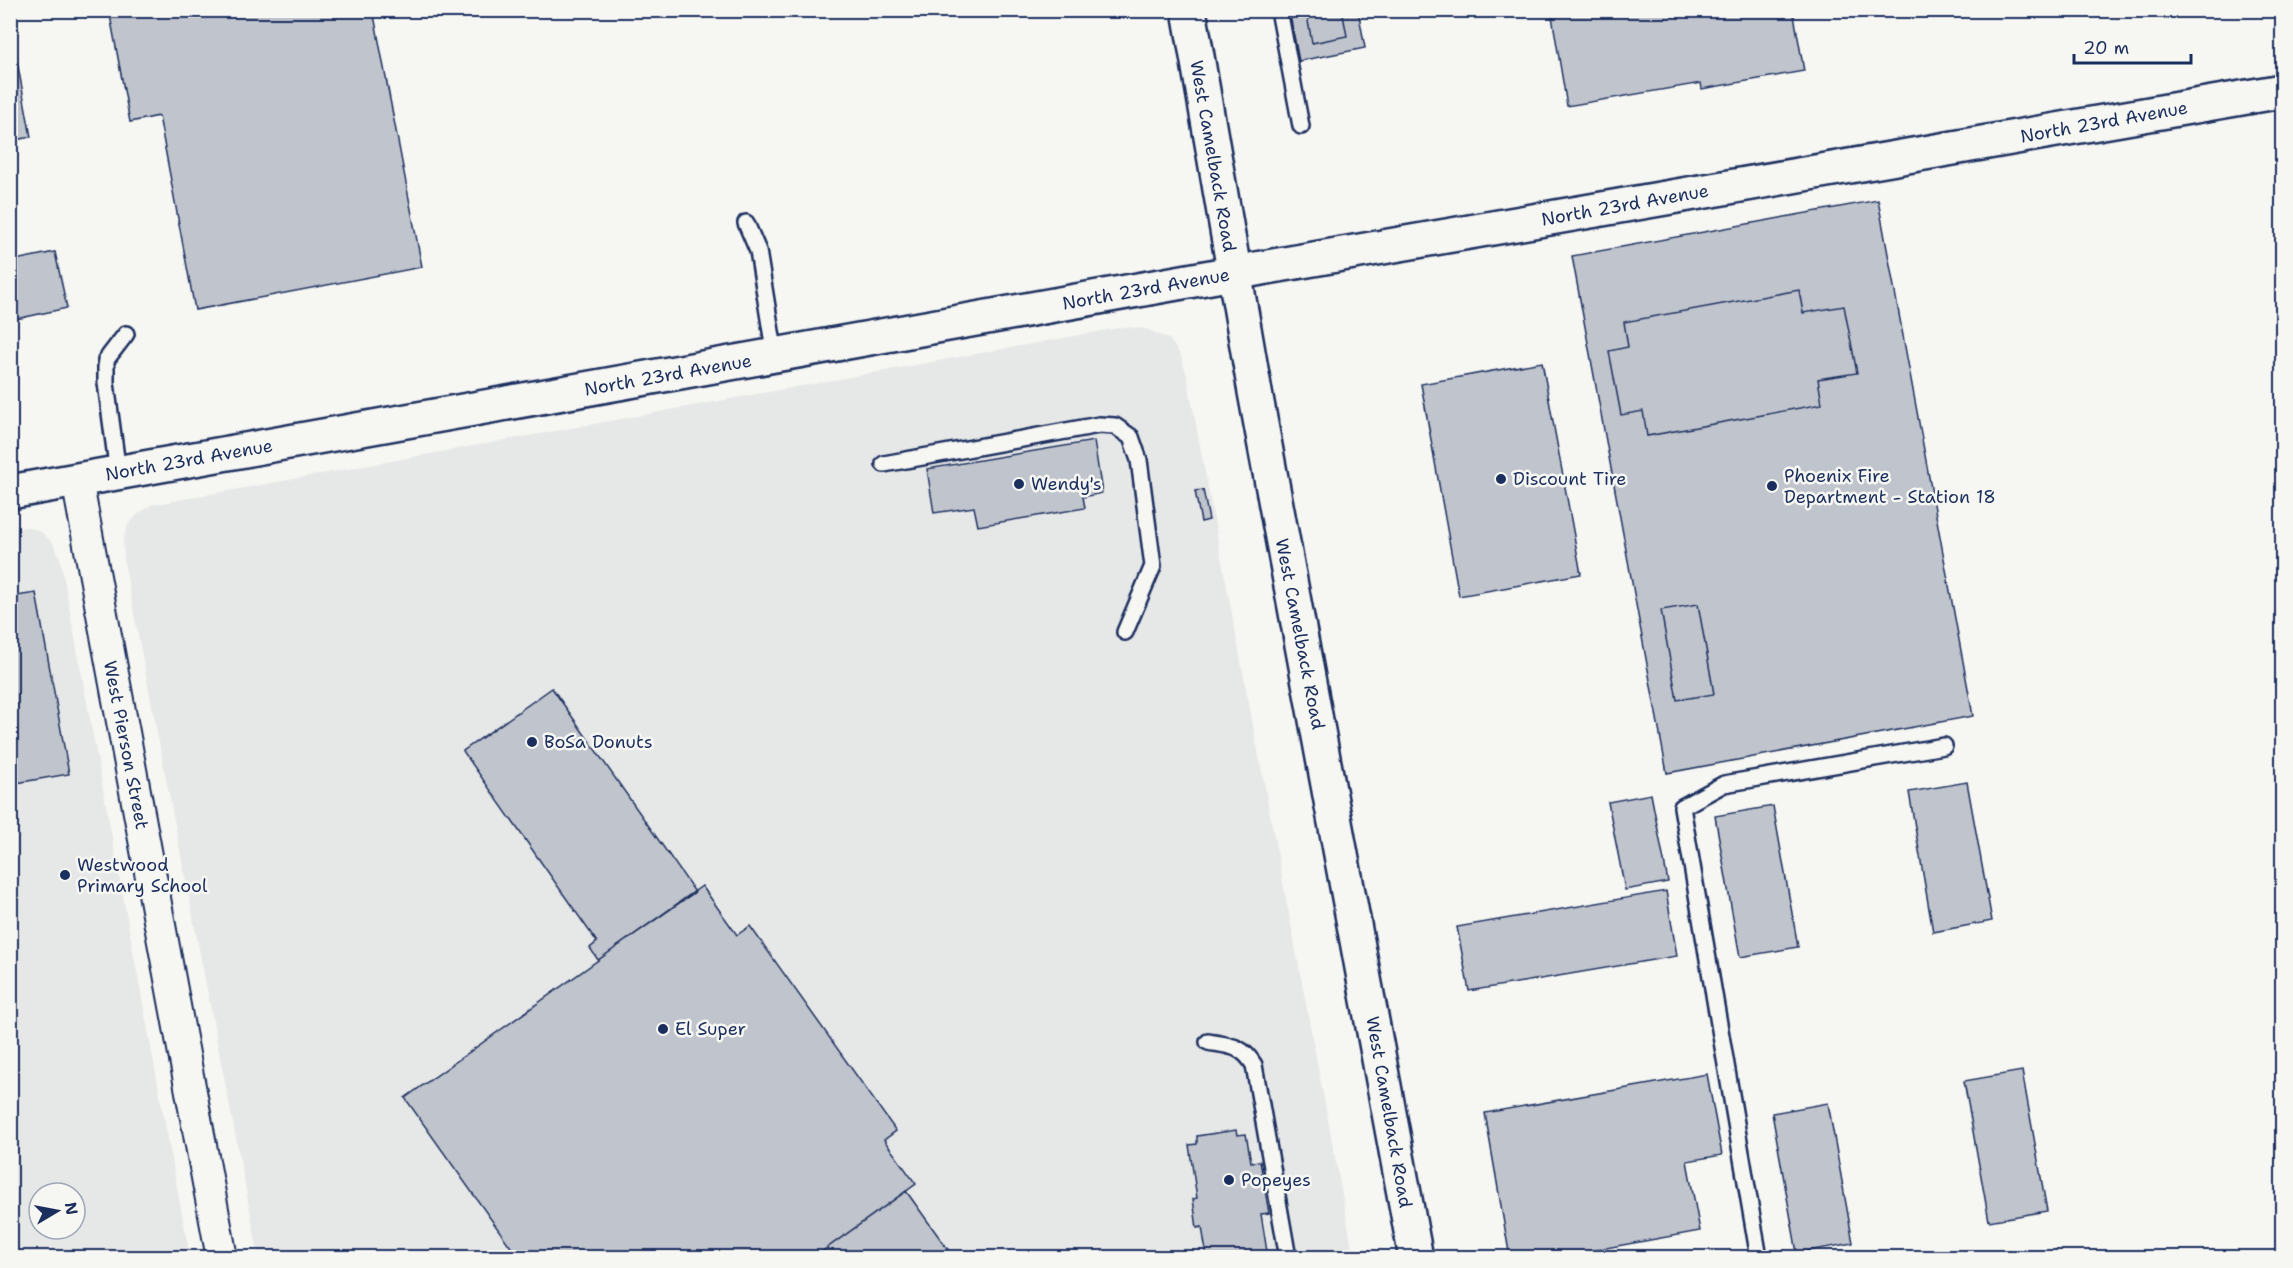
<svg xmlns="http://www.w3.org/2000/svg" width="2293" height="1268" font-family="'Shantell Sans',sans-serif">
	<rect width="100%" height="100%" fill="#f6f6f2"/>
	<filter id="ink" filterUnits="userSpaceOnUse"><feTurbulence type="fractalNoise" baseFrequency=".0167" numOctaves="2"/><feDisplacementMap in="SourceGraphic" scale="12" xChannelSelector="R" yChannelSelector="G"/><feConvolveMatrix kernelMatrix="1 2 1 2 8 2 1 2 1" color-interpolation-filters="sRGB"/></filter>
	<g filter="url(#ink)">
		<path fill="#e6e7e7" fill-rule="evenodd" d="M1124,327l22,2 23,10 11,15 6,18 168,885h-1095l-135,-695 -1,-21 5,-16 9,-10 14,-10z
			M28,527l13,5 12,11 7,15 130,699h-179l-1,-728zM39,1193h36v36h-36z"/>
		<path fill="#c0c4cd" stroke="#1b2f5e" stroke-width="1.5" d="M109,10h264l49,257 -227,43 -36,-194 -29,6z
			M1289,10h17l6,33 35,-7 -5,-26h16l7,38 -66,13z
			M1306,10h36l5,26 -35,7z
			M1551,10h242l11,61 -102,18 -1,-6 -134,23z
			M10,23l21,114 -21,4z
			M1878,200l95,516 -306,57 -95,-517z
			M55,252l12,56 -51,11 -6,-24v-34z
			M1799,290l4,23 41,-7 13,67 -39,6 4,25 -175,32 -4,-25 -22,4 -12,-64 19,-4 -4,-25z
			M1542,362l39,212 -122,22 -38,-212z
			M1094,441l8,52 -19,4 2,11 -107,18 -4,-19 -40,6 -7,-44z
			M1203,490l6,30 -8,2 -6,-31z
			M36,593l33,181 -59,10v-187z
			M1698,604l16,90 -37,6 -16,-90z
			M552,688l143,204 -97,68 -8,-12 7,-6 -134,-191z
			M1967,782l25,139 -59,11 -24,-140z
			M1651,794l17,88 -43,8 -17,-88z
			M1773,806l25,141 -58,10 -25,-141z
			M702,886l35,49 13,-9 146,205 -12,9 32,44 -103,74h-304l6,-5 -110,-155z
			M1666,891l11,65 -208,35 -12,-64z
			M2022,1071l25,140 -58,10 -25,-140z
			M1707,1074l15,81 -35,6 13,70 -149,27h-41l-25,-145z
			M1828,1103l25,140 -56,10 -25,-140z
			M1236,1130l1,5 9,-1 5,28 9,-1 9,52 -8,1 7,44h-61l-5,-31 -5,1 -4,-29 4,-1 -8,-53 8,-1v-8z
			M906,1191l48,67h-141z"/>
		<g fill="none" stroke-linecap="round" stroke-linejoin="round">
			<defs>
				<path id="lane" d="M1279,10l22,116
					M746,223l12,28 17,105
					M884,464l215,-39 16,1 16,11 8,23 14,106 -28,66
					M118,473l-12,-90v-23l20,-26
					M1208,1042c22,4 34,3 46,23l34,193
					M1759,1258l-77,-451 42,-23 220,-38"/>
				<path id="street" d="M77,480l145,778"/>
				<path id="secondary" d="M10,492l1223,-219 1049,-182"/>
				<path id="primary" d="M1189,10l66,382 161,866"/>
			</defs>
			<use href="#lane" stroke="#1b2f5e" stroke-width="20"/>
			<use href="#street" stroke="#1b2f5e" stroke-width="34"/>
			<use href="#secondary" stroke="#1b2f5e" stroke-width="38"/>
			<use href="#primary" stroke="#1b2f5e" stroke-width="38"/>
			<use href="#lane" stroke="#f6f6f2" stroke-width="15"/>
			<use href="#street" stroke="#f6f6f2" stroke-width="30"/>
			<use href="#secondary" stroke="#f6f6f2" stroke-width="33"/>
			<use href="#primary" stroke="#f6f6f2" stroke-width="33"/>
		</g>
	</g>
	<g fill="#1b2f5e" stroke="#f6f6f2" stroke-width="2">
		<circle cx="1501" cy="479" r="6"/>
		<circle cx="1019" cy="484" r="6"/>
		<circle cx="1772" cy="486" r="6"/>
		<circle cx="532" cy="742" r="6"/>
		<circle cx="65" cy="875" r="6"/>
		<circle cx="663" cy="1029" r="6"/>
		<circle cx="1229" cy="1180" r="6"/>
	</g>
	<g text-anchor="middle" stroke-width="5" stroke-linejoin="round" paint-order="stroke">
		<g font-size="18" fill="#1b2f5e" stroke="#f6f6f2">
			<text transform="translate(2104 122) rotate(-10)" y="6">North 23rd Avenue</text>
			<text transform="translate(1213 156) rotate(80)" y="6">West Camelback Road</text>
			<text transform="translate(1625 205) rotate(-10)" y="6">North 23rd Avenue</text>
			<text transform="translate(1146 289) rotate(-10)" y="6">North 23rd Avenue</text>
			<text transform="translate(668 375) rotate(-10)" y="6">North 23rd Avenue</text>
			<text transform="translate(189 460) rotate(-10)" y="6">North 23rd Avenue</text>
			<text transform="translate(1300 634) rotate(79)" y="6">West Camelback Road</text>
			<text transform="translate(126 745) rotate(79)" y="6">West Pierson Street</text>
			<text transform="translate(1389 1112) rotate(80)" y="6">West Camelback Road</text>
		</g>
		<g font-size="18" fill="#1b2f5e" stroke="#f6f6f2" text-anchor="start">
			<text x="1784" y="482">Phoenix Fire<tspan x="1784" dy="21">Department - Station 18</tspan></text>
			<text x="1513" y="485">Discount Tire</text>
			<text x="1031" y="490">Wendy's</text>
			<text x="544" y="748">BoSa Donuts</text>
			<text x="77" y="871">Westwood<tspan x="77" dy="21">Primary School</tspan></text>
			<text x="675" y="1035">El Super</text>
			<text x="1241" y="1186">Popeyes</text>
		</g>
	</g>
	<rect width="2293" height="1268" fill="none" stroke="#f6f6f2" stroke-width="36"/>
	<rect x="18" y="18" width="2257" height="1232" fill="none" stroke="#1b2f5e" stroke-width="2" filter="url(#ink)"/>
	<g transform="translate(57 1211) rotate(80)"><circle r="28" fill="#f6f6f2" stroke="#9ea6b7" stroke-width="1.5"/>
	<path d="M0-4.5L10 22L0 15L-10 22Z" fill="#1b2f5e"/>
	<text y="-9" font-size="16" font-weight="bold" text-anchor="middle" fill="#1b2f5e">N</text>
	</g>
	<path d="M2074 54v9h117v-9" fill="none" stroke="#1b2f5e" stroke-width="3"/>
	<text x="2083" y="54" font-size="18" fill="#1b2f5e" stroke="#f6f6f2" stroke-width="4.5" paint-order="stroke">20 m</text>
</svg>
